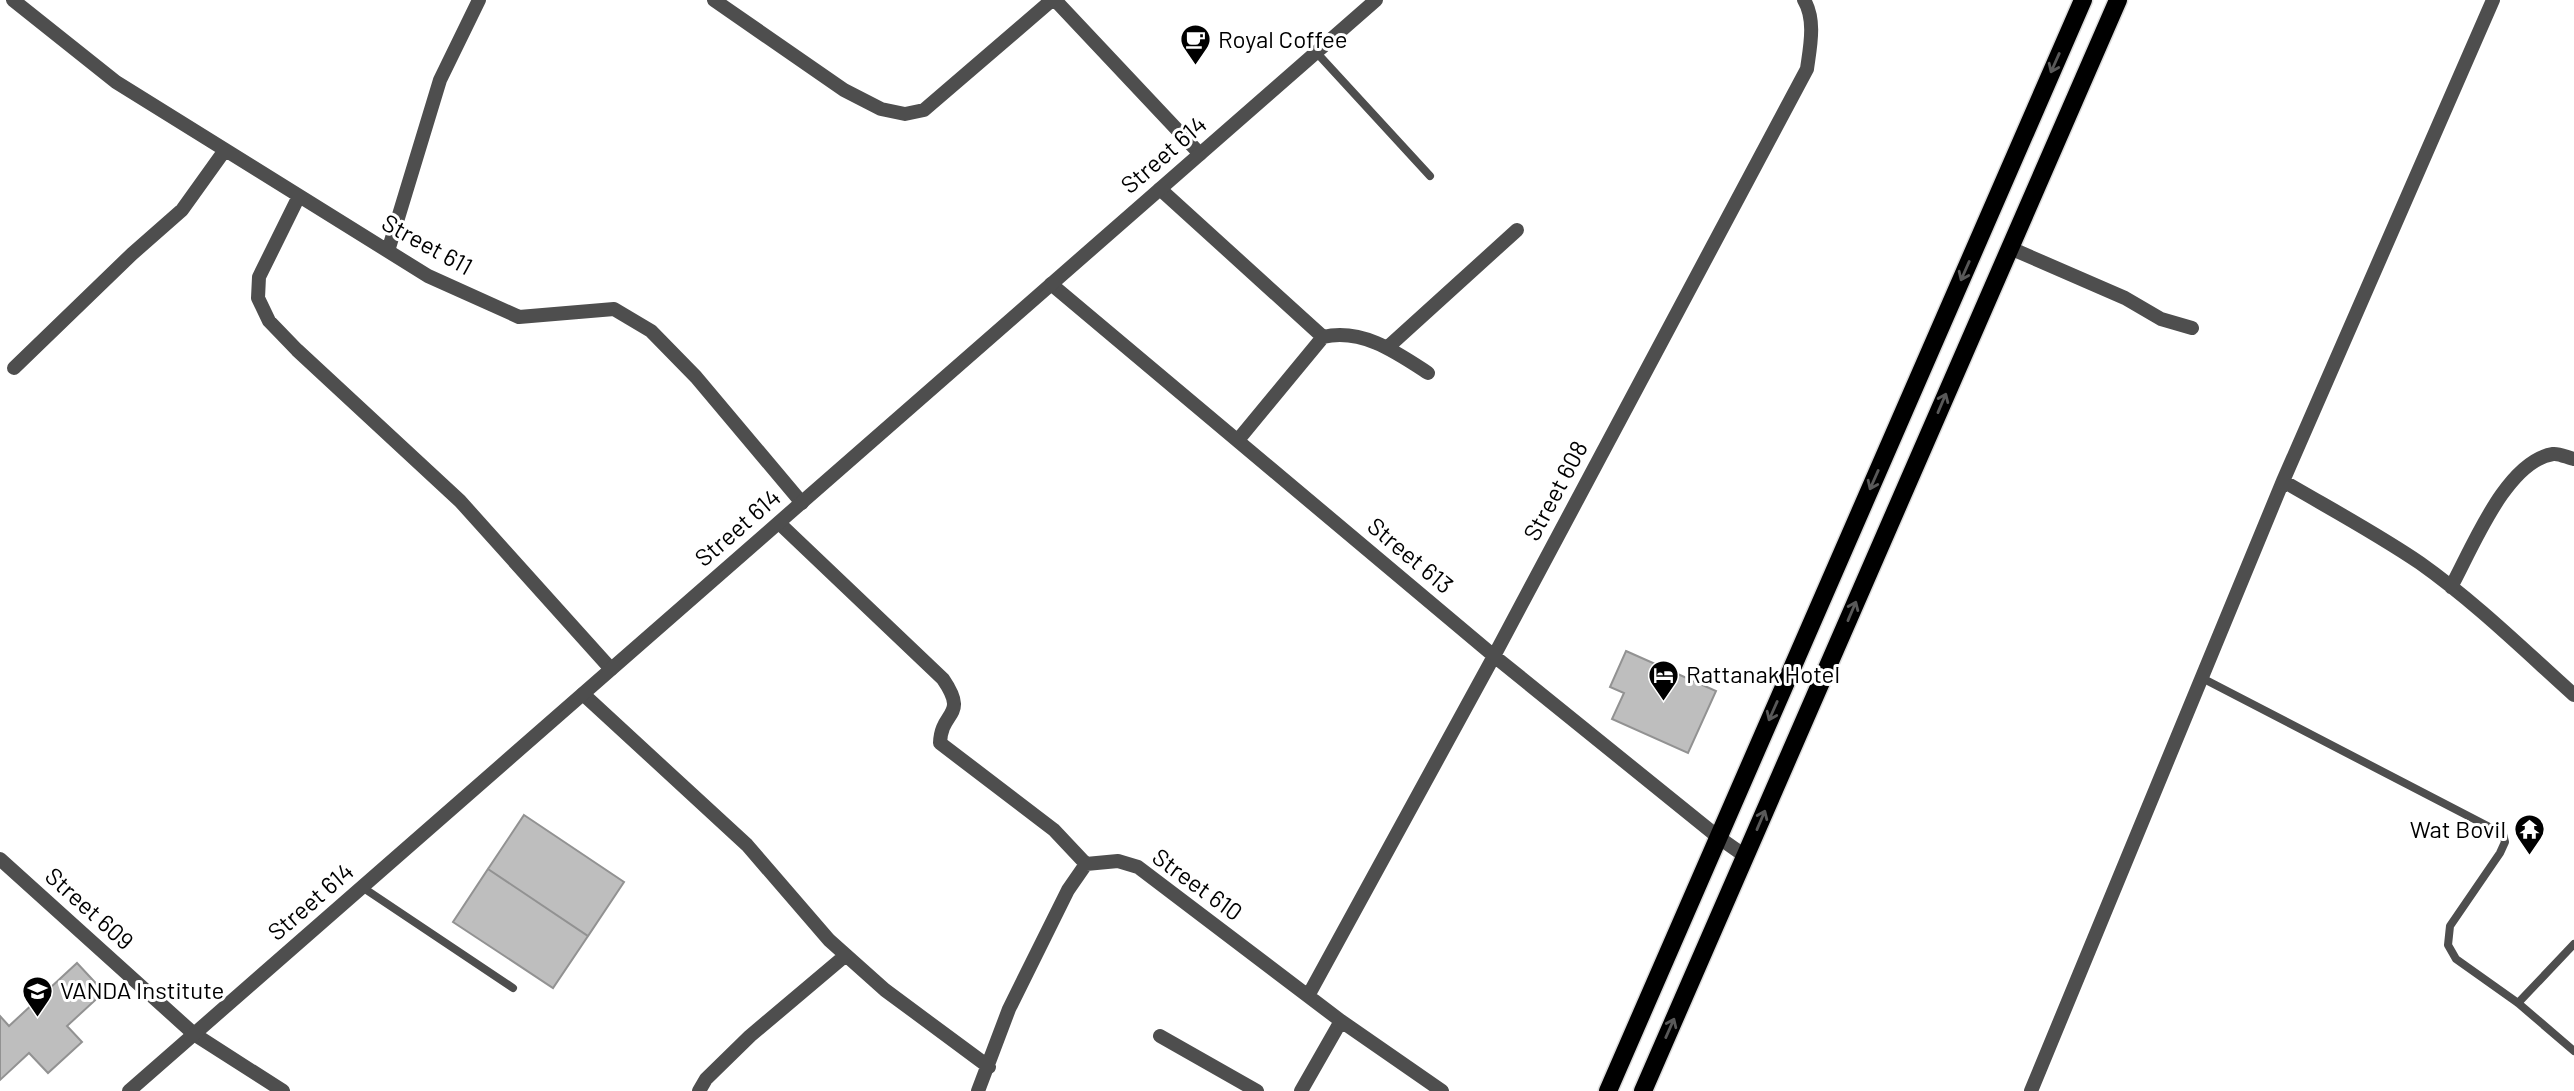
<svg xmlns="http://www.w3.org/2000/svg" width="2574" height="1091" font-family="Barlow,sans-serif">
	<rect width="100%" height="100%" fill="#fff"/>
	<path fill="#bebebe" stroke="#929292" stroke-width="2" d="M1626,651l90,40 -28,62 -76,-34 12,-26 -14,-6z
		M524,815l100,67 -36,54 -100,-67z
		M488,869l100,67 -35,52 -100,-66z
		M77,963l27,29 -37,34 15,16 -34,31 -19,-20 -29,27v-64l9,10z"/>
	<g fill="none" stroke-linecap="round" stroke-linejoin="round">
		<defs>
			<path id="primary" d="M1608,1091l475,-1091
				M1643,1091l475,-1091"/>
		</defs>
		<use href="#primary" stroke="#dbdbdb" stroke-width="21"/>
		<path stroke="#4e4e4e" stroke-width="8" d="M1316,52l114,124
			M2202,678l301,156 2,8 -5,11 -50,73 -2,19 8,14 62,44 56,48
			M362,887l151,101
			M2518,1003l56,-59"/>
		<path stroke="#4e4e4e" stroke-width="14" d="M13,0l103,82 312,194 91,41 95,-8 37,22 45,46 106,126
			M714,0l130,90 37,19 24,5 19,-4 128,-110
			M1055,0l145,154
			M1160,189l163,148c39,-9 73,15 105,36
			M299,196l-40,81 -1,21 11,23 28,29 163,151 151,168
			M2010,248l115,50 36,21 31,9
			M388,251l52,-171 39,-80
			M1051,284l443,372 224,181 27,19
			M1388,347l129,-117
			M14,368l118,-114 50,-44 43,-60
			M1238,440l85,-103
			M2283,481c46,27 93,52 137,82 55,39 104,87 154,132
			M779,523l164,156c26,38 -2,31 -3,64l114,87 32,34
			M2451,587c21,-38 55,-126 102,-133 6,-1 15,4 21,5
			M583,694l164,151 82,95 56,50 104,77
			M0,859l194,175 89,57
			M1308,996l186,-340 313,-587c3,-22 9,-49 -3,-69
			M1160,1036l97,55
			M699,1091l7,-12 44,-43 96,-81
			M978,1091l31,-82 59,-119 18,-26 32,-3 20,6 203,154 101,70
			M1301,1091l40,-70
			M2031,1091l252,-610 210,-481"/>
		<path stroke="#4e4e4e" stroke-width="14" d="M129,1091l1247,-1091"/>
		<use href="#primary" stroke="#000" stroke-width="18"/>
	</g>
	<defs><path id="oneway-shaft" d="M-6 0H5M1.5-3L5.5 0L1.5 3" fill="none" stroke-width="1.6" stroke-linecap="round" stroke-linejoin="round" transform="scale(1.75)"/></defs>
	<g stroke="#595959">
		<use href="#oneway-shaft" transform="translate(2055 63) rotate(114)"/>
		<use href="#oneway-shaft" transform="translate(1965 271) rotate(114)"/>
		<use href="#oneway-shaft" transform="translate(1942 403) rotate(-67)"/>
		<use href="#oneway-shaft" transform="translate(1874 480) rotate(114)"/>
		<use href="#oneway-shaft" transform="translate(1852 611) rotate(-67)"/>
		<use href="#oneway-shaft" transform="translate(1773 711) rotate(114)"/>
		<use href="#oneway-shaft" transform="translate(1761 820) rotate(-67)"/>
		<use href="#oneway-shaft" transform="translate(1670 1028) rotate(-66)"/>
	</g>
	<defs>
		<symbol id="cafe-pin" viewBox="-11 -11 22 30"><path d="M0 17L-7.5 6A9.5 9.5 0 1 1 7.5 6Z" fill="#000" stroke="#fff"/><path d="M-5.5-4.5H6V0H3Q3 3.5 0 3.5H-2.5Q-5.5 3.5-5.5 0ZM3-3.2v2h1.7v-2ZM-6 4.5H4V6H-6Z" fill="#fff"/></symbol>
		<symbol id="hotel-pin" viewBox="-11 -11 22 30"><path d="M0 17L-7.5 6A9.5 9.5 0 1 1 7.5 6Z" fill="#000" stroke="#fff"/><path d="M-6-4.5h1.5V1H6V5H4.5V3h-9V5H-6ZM-4 0a1.8 1.8 0 1 1 3.6 0ZM.5 0V-2.5h3Q6-2.5 6 0Z" fill="#fff"/></symbol>
		<symbol id="temple-pin" viewBox="-11 -11 22 30"><path d="M0 17L-7.5 6A9.5 9.5 0 1 1 7.5 6Z" fill="#000" stroke="#fff"/><path d="M0-6L5-2H3V0L6.5 2.5H4V6H1.5V3h-3V6H-4V2.5H-6.5L-3 0V-2H-5Z" fill="#fff"/></symbol>
		<symbol id="school-pin" viewBox="-11 -11 22 30"><path d="M0 17L-7.5 6A9.5 9.5 0 1 1 7.5 6Z" fill="#000" stroke="#fff"/><path d="M0-5L7-2L0 1L-7-2ZM-4 1L0 2.5L4 1V4Q0 6-4 4Z" fill="#fff"/></symbol>
	</defs>
	<g fill-rule="evenodd">
		<use href="#cafe-pin" x="1178" y="22" width="35" height="47"/>
		<use href="#hotel-pin" x="1646" y="658" width="35" height="47"/>
		<use href="#temple-pin" x="2512" y="812" width="35" height="47"/>
		<use href="#school-pin" x="20" y="974" width="35" height="47"/>
	</g>
	<g text-anchor="middle" stroke-width="6" stroke-linejoin="round" paint-order="stroke">
		<g font-size="24" fill="#000" stroke="#fff" text-anchor="start">
			<text x="1218" y="48">Royal Coffee</text>
			<text x="1686" y="683">Rattanak Hotel</text>
			<text x="2506" y="838" text-anchor="end">Wat Bovil</text>
			<text x="60" y="999">VANDA Institute</text>
		</g>
		<g font-size="24" fill="#000" stroke="#fff">
			<text transform="translate(1164 155) rotate(-41)" y="8">Street 614</text>
			<text transform="translate(427 245) rotate(29)" y="8">Street 611</text>
			<text transform="translate(1556 491) rotate(-62)" y="8">Street 608</text>
			<text transform="translate(738 528) rotate(-41)" y="8">Street 614</text>
			<text transform="translate(1410 556) rotate(40)" y="8">Street 613</text>
			<text transform="translate(1197 885) rotate(36)" y="8">Street 610</text>
			<text transform="translate(311 902) rotate(-41)" y="8">Street 614</text>
			<text transform="translate(89 909) rotate(42)" y="8">Street 609</text>
		</g>
	</g>
</svg>
